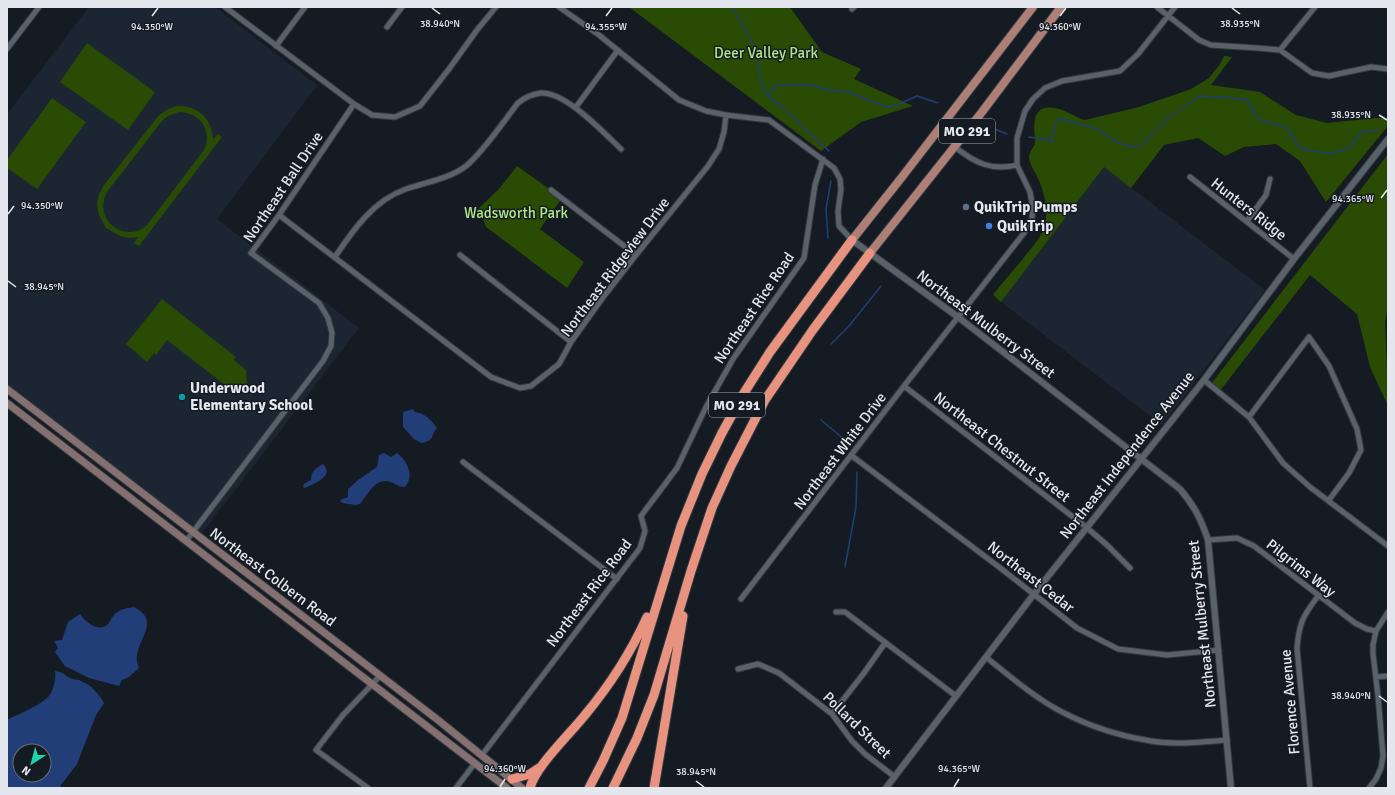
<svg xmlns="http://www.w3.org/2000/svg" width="1395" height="795" font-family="Signika,sans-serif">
	<rect width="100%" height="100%" fill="#151b23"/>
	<path fill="#1b2632" d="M89,7h126l102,78 -100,134 142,109 -159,208 -193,-152v-270z
		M1104,167l161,123 -103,135 -161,-123z"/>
	<path fill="#294b03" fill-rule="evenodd" d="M629,7h161l32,45 39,17 -7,10 59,27 -52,16 -40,29z
		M87,43l68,49 -27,38 -68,-48z
		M1224,56l8,1 -21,28 49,7 36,23 31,8 49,-5 12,1v7l-62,76 -26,-41 -24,-17 -32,3 -19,9 -27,-18 -34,7 -33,43 -27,-21 -103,135 -8,-7c9,-12 19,-23 29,-35 8,-11 20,-22 23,-36 4,-17 -2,-35 -9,-50 -3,-5 -7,-12 -7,-17 0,-6 5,-9 6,-14 0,-10 -5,-32 10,-35 16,-3 26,8 40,12l54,-13 52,-18 18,-11 11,-14z
		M52,98l34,24 -49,67 -30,-21v-8z
		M177,106c21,-1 35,13 36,33l5,-5 4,3 -83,109 -5,-3 4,-6 -8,1 -10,-2 -14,-8 -7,-13 -2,-11 2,-10 5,-9 55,-70 9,-6zM179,112c21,0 34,19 25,38l-57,75c-23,20 -55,-6 -40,-33l55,-71 6,-5z
		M1388,154v152l-3,16 2,47 1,3v34l-18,-39 -13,-53 -47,-39 -91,117 -8,-8z
		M517,166l45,32 -22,31 44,33 -17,26 -81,-61 -7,-19 20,-19z
		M162,299l74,58 -2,3 12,10 1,13 -9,12 -71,-55 -11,15 -2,-2 -7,9 -21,-18z"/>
	<path fill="#223e79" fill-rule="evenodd" d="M413,409l2,3c10,1 16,8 22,16 -7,8 -1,12 -16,15l-7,-4 -11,-12v-15z
		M384,453l7,4 6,-4c10,8 18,22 8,34 -6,0 -9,-3 -14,-5 -15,-5 -23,12 -31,22l-4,1 -14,-2 -2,-3 8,-3v-8l10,-9 19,-13 2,-12z
		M323,464c12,12 -9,20 -18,24l-2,-1 1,-3 7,-4c0,-9 5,-12 12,-16z
		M134,607c27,14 4,31 3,49 -1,4 1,9 2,12l-10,9 -7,3 -3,6 -30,-8 -24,-12 -10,-14 3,-4 -4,-7 8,-1 6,-18 12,-8c5,8 20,20 29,9 2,-3 3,-7 7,-10 5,-4 11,-5 18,-6z
		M55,671c9,1 10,5 17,8 3,1 6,0 9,2 10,4 18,13 23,22l-8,12 -19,49 -16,21 -1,3h-53v-68c12,-6 34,-15 42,-24 5,-6 7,-18 6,-25zM20,751h24v24h-24z"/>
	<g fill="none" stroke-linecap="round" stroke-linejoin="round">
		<path stroke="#223e79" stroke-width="1.5" d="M732,7l24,42 4,30 4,12 9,10 8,5 48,45
			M767,95l10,-10h32l19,5 20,2 40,15 9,-2 20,-9 21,7
			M990,127l17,7
			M1029,137l23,4 3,-17 6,-5 36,10 21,14 21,5 30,-31 31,-21 46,3 12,20 29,9 12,19 10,4 24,2 16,-5 13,-16 17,-2
			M828,238l-2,-29 5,-28
			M831,344l18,-18 32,-40
			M821,420l30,25
			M845,567l11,-60 1,-35"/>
		<defs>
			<path id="minor" d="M225,7l129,97 18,11 23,2 25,-11 29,-37 28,-39 19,-23
				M559,7l40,28 80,65 27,11 20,4 43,5 65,48 6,11 1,10 -3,22 1,15 13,14
				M1157,7l42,33 12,5 46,3 23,2 32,23 17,3 42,-9 17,2
				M852,9l2,-2
				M387,27l15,-20
				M276,46l29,-39
				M7,49l32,-42
				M1280,50l35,-43
				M576,107l42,-57
				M955,147c20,16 36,24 62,18
				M1190,177l104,82
				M551,190l85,65
				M279,215l212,162 29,11 11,-2 28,-22 12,-22 33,-46 32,-41 72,-89 11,-17 5,-17 2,-17
				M1247,221l19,-26 4,-16
				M460,255l111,87
				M335,257c18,-27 39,-57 71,-68 18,-6 45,-11 60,-23 18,-15 37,-44 52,-63 6,-5 15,-9 23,-10 25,-1 62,39 80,56
				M1204,380l45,37 34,46 27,24 78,59
				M904,386l182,141 21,18 23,23
				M1249,417l60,-80 20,29 28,63 4,21 -12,23 -20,27
				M852,456l147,111 78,61 41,21 49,6 52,-5
				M463,462l154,117
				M1208,540l29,-2 17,8 101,77 12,6 9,2
				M186,541l137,-180 8,-15 1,-13 -4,-15 -9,-15 -68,-50 28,-38 75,-111
				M741,599l163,-213 120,-153 8,-14 1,-11 -3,-16 -13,-27v-27l8,-27 8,-12 12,-11 17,-7 58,-10 18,-17 37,-47
				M836,612h9l111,84
				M987,658c24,19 49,41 77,55 27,14 56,23 87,28 24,4 51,1 76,-1
				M738,669l20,-5 21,9 53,41 20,27 13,13 30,23
				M1376,677l12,-1
				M832,714l32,-41 21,-30
				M482,755l158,-207 5,-17 -4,-15 36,-48 29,-61 27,-48 71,-101 11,-73 8,-26
				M368,788l-52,-38 27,-35 37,-39
				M456,788l19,-25
				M1310,788l-13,-140c2,-25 6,-32 21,-52
				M1369,788l7,-9 5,-11 2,-12 -5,-60 -5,-42v-9l3,-14 12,-19"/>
			<path id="tertiary" d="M852,240l106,77 222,172c15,18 21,30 28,51l23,248
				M886,788l148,-194 170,-214 90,-121 94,-120"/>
			<path id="secondary" d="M7,389l431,331 84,68
				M7,403l500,385"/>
			<path id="primary" d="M852,240l50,-63 131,-170
				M870,253l112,-141 79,-105"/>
			<path id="motorway" d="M512,779l18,-5 9,-6
				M530,788c5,-21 40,-54 55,-73 25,-30 46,-63 62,-98
				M589,788l14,-27 19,-43 59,-192 21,-52 20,-41 22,-40 26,-41 82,-112
				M613,788l24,-50 17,-43 37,-124 21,-63 19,-42 34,-66 47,-69 58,-78
				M654,788l29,-172"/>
		</defs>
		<use href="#minor" stroke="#34383e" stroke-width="7"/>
		<use href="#tertiary" stroke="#34383e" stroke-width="8"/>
		<use href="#secondary" stroke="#34383e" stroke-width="9"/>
		<use href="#primary" stroke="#34383e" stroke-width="10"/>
		<use href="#motorway" stroke="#34383e" stroke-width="11"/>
		<use href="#minor" stroke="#59616a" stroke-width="5"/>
		<use href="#tertiary" stroke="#59616a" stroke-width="6"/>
		<use href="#secondary" stroke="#847070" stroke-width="7"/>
		<use href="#primary" stroke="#ae7f77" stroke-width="8"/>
		<use href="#motorway" stroke="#e7937f" stroke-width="9"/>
	</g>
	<path fill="none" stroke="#e4e8ee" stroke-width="1.5" d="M432,8l8,6M1232,8l8,6M152,16l6,-8M606,16l6,-8M1060,16l6,-8M1379,115l8,5M1381,198l6,-8M8,214l6,-8M8,281l8,6M1379,696l8,6M696,781l8,6M500,787l5,-8M954,787l5,-8"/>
	<circle fill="#5c6f8a" stroke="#151b23" stroke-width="1.5" cx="966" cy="207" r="4"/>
	<circle fill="#3f7fe0" stroke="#151b23" stroke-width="1.5" cx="989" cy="226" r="4"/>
	<circle fill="#0f9aa8" stroke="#151b23" stroke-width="1.5" cx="182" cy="397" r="4"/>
	<g text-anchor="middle" stroke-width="3" stroke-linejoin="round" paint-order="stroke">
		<g fill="#151b23" stroke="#a6aab1" stroke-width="1">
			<rect x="939" y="119" width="56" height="24" rx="3"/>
			<rect x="709" y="393" width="56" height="24" rx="3"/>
		</g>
		<g font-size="14" font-weight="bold" fill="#e4e8ee">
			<text x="967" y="136">MO 291</text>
			<text x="737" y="410">MO 291</text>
		</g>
		<g font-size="15" fill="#afe687" stroke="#151b23">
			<text x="766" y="58">Deer Valley Park</text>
			<text x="516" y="218">Wadsworth Park</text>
		</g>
		<g font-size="15" fill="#e4e8ee" stroke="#151b23">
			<text transform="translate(283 187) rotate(-56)" y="5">Northeast Ball Drive</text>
			<text transform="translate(1249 209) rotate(38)" y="5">Hunters Ridge</text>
			<text transform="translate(615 267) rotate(-53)" y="5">Northeast Ridgeview Drive</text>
			<text transform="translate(754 308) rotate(-56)" y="5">Northeast Rice Road</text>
			<text transform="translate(986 324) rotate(37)" y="5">Northeast Mulberry Street</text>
			<text transform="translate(1002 447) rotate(38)" y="5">Northeast Chestnut Street</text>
			<text transform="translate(840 451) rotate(-53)" y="5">Northeast White Drive</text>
			<text transform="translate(1127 455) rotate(-52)" y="5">Northeast Independence Avenue</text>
			<text transform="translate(1301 568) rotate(38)" y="5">Pilgrims Way</text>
			<text transform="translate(273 577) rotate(37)" y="5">Northeast Colbern Road</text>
			<text transform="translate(1031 577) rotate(38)" y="5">Northeast Cedar</text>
			<text transform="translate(589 593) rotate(-53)" y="5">Northeast Rice Road</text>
			<text transform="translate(1202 624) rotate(-96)" y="5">Northeast Mulberry Street</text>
			<text transform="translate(1290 702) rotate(-95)" y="5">Florence Avenue</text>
			<text transform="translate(857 725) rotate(44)" y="5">Pollard Street</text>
		</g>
		<g font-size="15" font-weight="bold" fill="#e4e8ee" stroke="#151b23" text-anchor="start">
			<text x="974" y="212">QuikTrip Pumps</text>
			<text x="997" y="231">QuikTrip</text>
			<text x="190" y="393">Underwood<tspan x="190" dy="17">Elementary School</tspan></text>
		</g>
	</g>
	<g font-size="10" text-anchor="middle" fill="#e4e8ee" stroke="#151b23" stroke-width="3" stroke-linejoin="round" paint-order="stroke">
		<text x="440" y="27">38.940°N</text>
		<text x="1240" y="27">38.935°N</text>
		<text x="152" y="30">94.350°W</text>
		<text x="606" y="30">94.355°W</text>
		<text x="1060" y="30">94.360°W</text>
		<text x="1351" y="118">38.935°N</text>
		<text x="1353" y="202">94.365°W</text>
		<text x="42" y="209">94.350°W</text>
		<text x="44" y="290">38.945°N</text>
		<text x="1351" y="699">38.940°N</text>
		<text x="505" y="772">94.360°W</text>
		<text x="959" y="772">94.365°W</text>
		<text x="696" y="775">38.945°N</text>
	</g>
	<rect width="1395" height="795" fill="none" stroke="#e4e8ee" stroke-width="16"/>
	<g transform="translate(32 763) rotate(216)"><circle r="19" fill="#151b23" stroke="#686d74"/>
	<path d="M0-3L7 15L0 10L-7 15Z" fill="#1fd5b0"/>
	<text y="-6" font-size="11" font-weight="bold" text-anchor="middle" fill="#e4e8ee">N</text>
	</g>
</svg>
